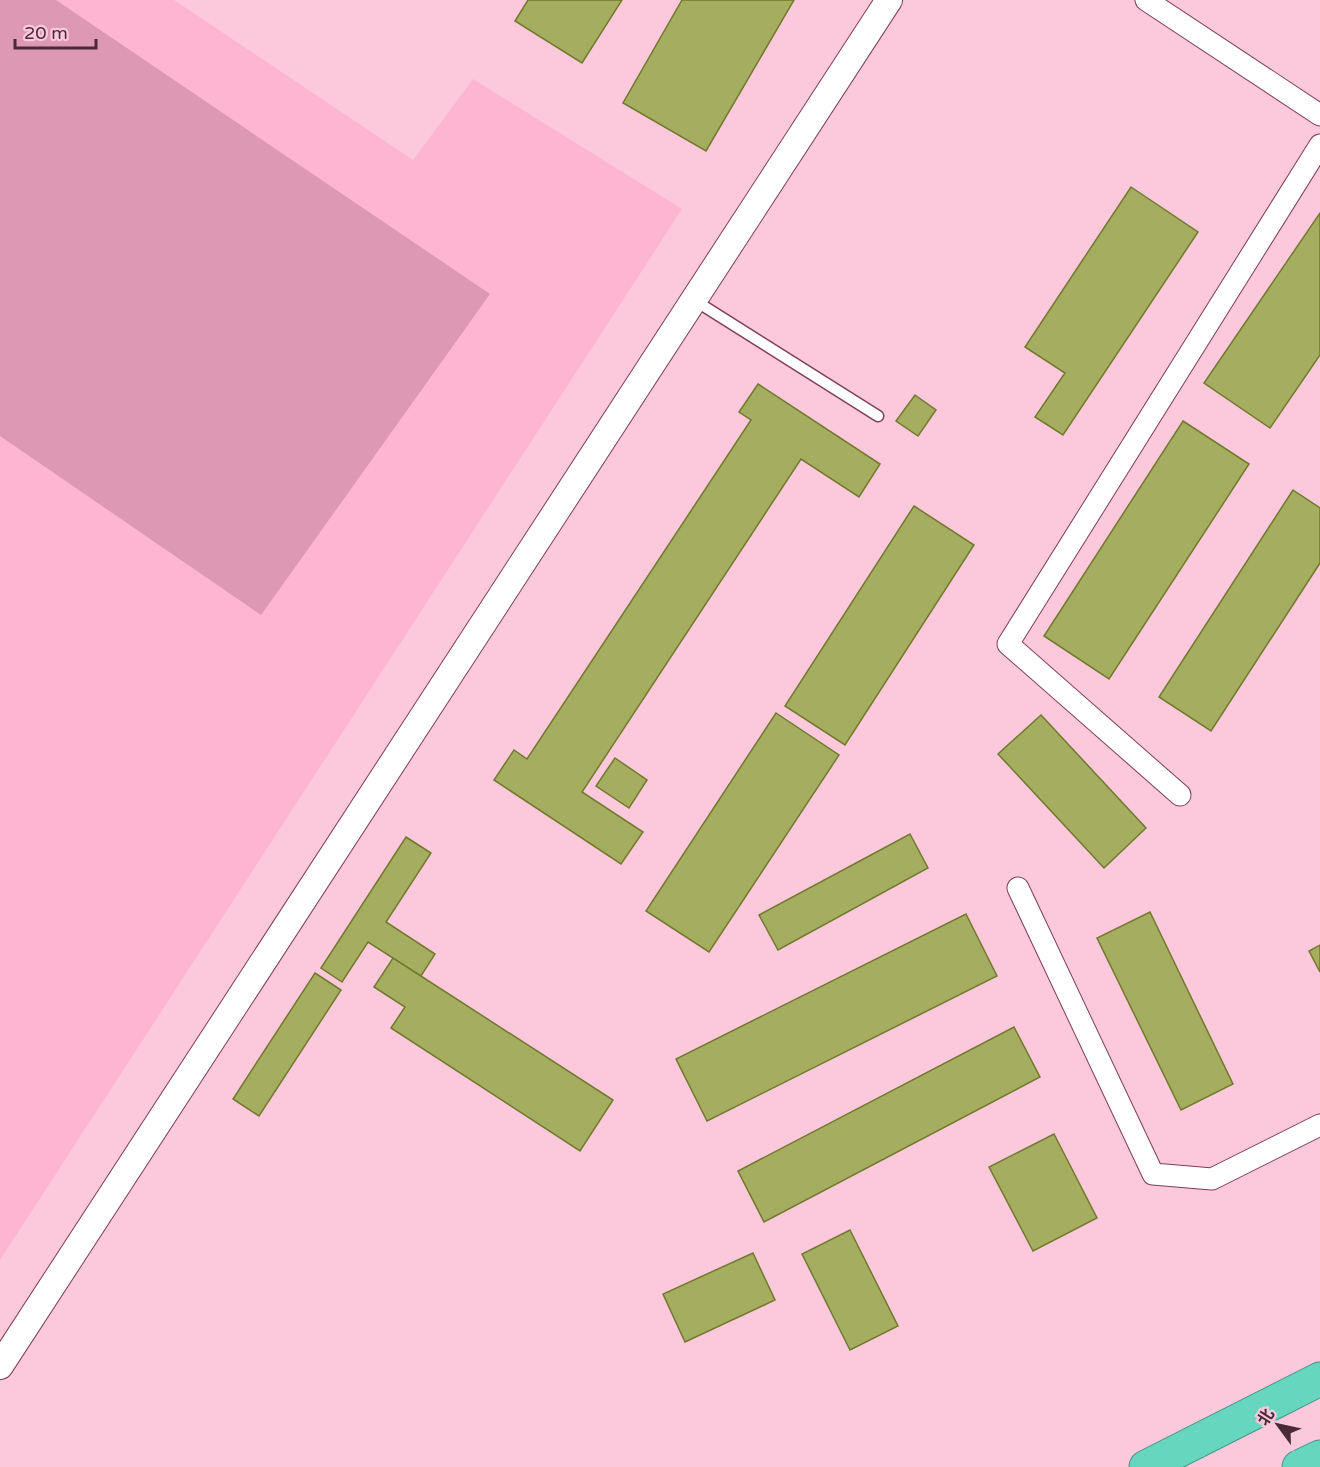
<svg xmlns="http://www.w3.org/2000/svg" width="1320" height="1467" font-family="'Varela Round','Noto Sans SC',sans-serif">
	<rect width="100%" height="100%" fill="#fbc9db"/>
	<path fill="#fdb5d1" d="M0,0h174l239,160 60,-81 209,130 -682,1051z"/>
	<path fill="#dd98b3" d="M0,0h56l434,294 -229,321 -261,-179z"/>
	<path fill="#a5ad60" stroke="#72792b" stroke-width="1.5" d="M528,0h94l-40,63 -67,-42z
		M682,0h112l-88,151 -83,-48z
		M1131,187l67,45 -135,203 -28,-18 30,-44 -40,-26z
		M1320,213v142l-50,73 -66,-45z
		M758,384l122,80 -21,33 -58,-38 -219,333 61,40 -22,32 -127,-84 20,-30 13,9 224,-339 -12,-8z
		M915,395l21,15 -18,26 -22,-15z
		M1183,421l66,43 -140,215 -65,-43z
		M1293,490l27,18v55l-109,168 -52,-34z
		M914,506l60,39 -129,200 -60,-39z
		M776,713l63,42 -130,197 -63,-41z
		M1041,715l105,113 -42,40 -106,-114z
		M615,758l32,22 -18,28 -33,-22z
		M910,834l18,34 -150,82 -19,-35z
		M406,837l25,16 -45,69 49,32 -14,22 -53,-34 -26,40 -21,-14z
		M1150,912l83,172 -52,26 -84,-172z
		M966,914l31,62 -290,145 -31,-62z
		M1320,945v27l-11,-21z
		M393,958l220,142 -33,51 -189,-123 14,-21 -31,-20z
		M315,973l26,17 -82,126 -26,-17z
		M1014,1027l26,50 -276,145 -26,-51z
		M1054,1134l43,84 -64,33 -44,-84z
		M850,1230l48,96 -48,24 -48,-96z
		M753,1253l22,47 -90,42 -22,-48z"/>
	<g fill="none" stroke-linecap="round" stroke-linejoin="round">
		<defs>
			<path id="service" d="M694,300l184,116"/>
			<path id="minor" d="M1146,0l174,115
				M1180,795l-172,-151 312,-499
				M1018,888l135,286 59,5 108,-54"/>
			<path id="tertiary" d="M0,1366l889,-1366"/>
			<path id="trunk" d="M1146,1467l174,-88
				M1299,1467l21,-10"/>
		</defs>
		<use href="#service" stroke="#823d5b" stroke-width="13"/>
		<use href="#minor" stroke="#823d5b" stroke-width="23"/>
		<use href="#tertiary" stroke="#823d5b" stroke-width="28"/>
		<use href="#trunk" stroke="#449484" stroke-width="35"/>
		<use href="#service" stroke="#fff" stroke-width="10"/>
		<use href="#minor" stroke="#fff" stroke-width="21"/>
		<use href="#tertiary" stroke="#fff" stroke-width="26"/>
		<use href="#trunk" stroke="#66d7be" stroke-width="33"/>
	</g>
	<g transform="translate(1278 1425) rotate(303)" stroke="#fbc9db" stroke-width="4.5" paint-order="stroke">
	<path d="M0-4.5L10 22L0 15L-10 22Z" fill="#4a2a37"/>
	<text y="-9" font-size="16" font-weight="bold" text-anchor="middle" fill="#4a2a37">北</text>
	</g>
	<path d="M15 39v9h81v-9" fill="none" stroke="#4a2a37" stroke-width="3"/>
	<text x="24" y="39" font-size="18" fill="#4a2a37" stroke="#fbc9db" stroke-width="4.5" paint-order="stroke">20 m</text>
</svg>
